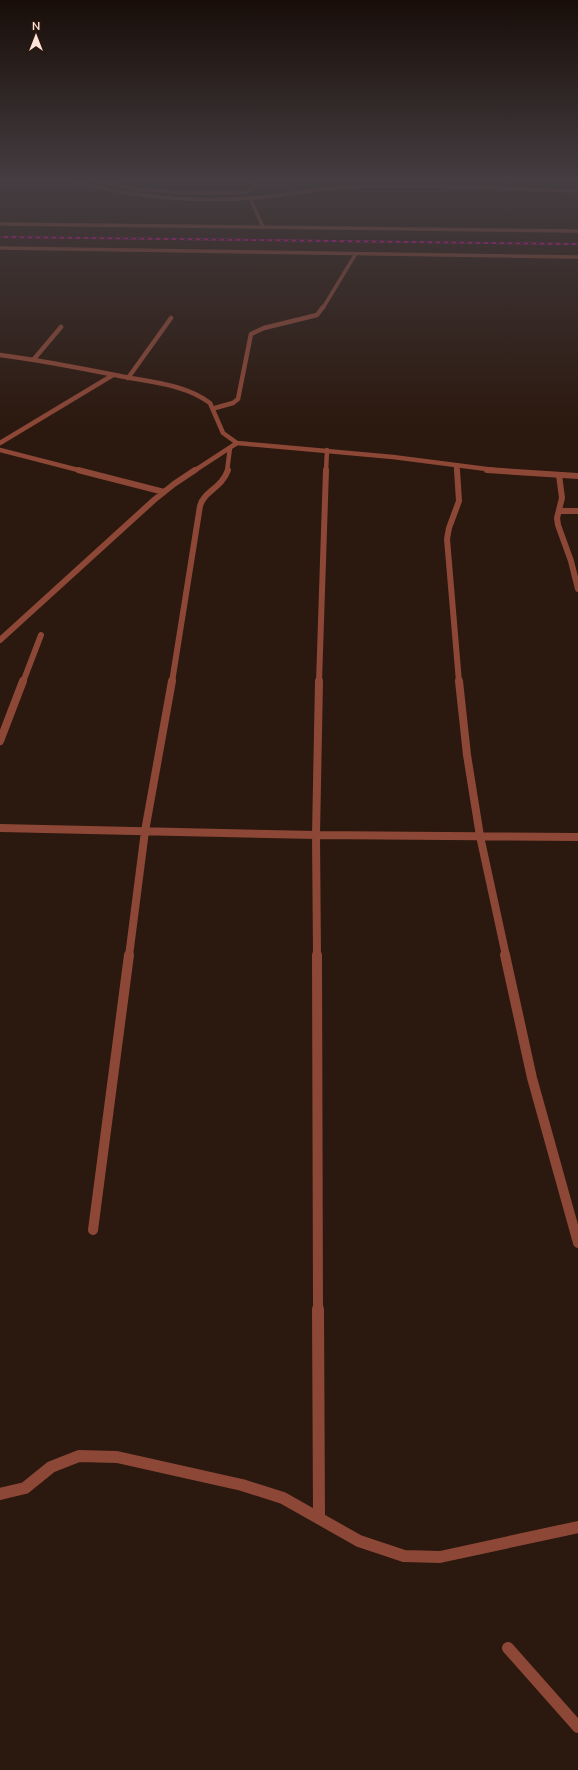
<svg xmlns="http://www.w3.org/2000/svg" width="578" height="1770" font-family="'Nunito Sans',sans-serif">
	<rect width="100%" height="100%" fill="#2b180e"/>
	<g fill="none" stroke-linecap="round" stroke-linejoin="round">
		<path stroke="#8d4736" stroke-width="3.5" d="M101,182l33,7 51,4h51l10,-1 8,-5v-2l-4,-3"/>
		<path stroke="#8d4736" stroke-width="3.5" d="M250,198l13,29
			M0,224l578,7
			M323,308l32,-53"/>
		<path stroke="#8d4736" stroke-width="4.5" d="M34,359l27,-32
			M128,378l43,-60
			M215,408l18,-5 5,-4 13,-65 13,-6 53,-13 6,-8
			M0,443l113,-68
			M0,450l82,21
			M456,467l1,4
			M194,471l43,-28
			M227,471l3,-23
			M326,471l1,-21"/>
		<path stroke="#8d4736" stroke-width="6" d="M78,470l86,22
			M457,470l2,31 -10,27 -2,11 12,143
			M559,475l3,23 -5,20 1,7 13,36 7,28
			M559,511h19
			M0,640l154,-140 20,-16 21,-14
			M23,682l18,-47
			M172,682l28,-176c4,-15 22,-18 28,-36
			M319,682l7,-212"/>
		<path stroke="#8d4736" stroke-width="8" d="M459,681l8,74 13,81 26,120
			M0,741l23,-60
			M0,828l316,7 262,2
			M129,956l16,-125 27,-150
			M317,956l-1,-121 3,-154"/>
		<path stroke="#8d4736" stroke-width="10" d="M317,955l1,355
			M505,955l27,123 46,165
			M93,1230l36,-275"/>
		<path stroke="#8d4736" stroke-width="12" d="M318,1309l1,209
			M0,1494l25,-6 26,-21 28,-11 38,1 125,28 41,13 76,43 45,15 36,1 138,-30
			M508,1648l70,79"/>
		<path stroke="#8d4736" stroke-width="3.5" d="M74,182c62,16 126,21 189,15 30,-3 58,-9 88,-10 75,-3 151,2 227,4
			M0,248l578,9"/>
		<path stroke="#8d4736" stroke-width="4.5" d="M0,355c40,5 80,13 120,21 29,6 65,8 90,27l13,30 14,10 156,14 109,14"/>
		<path stroke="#8d4736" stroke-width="6" d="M487,470l91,6"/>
		<defs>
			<path id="rail" d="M0,237l578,7"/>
		</defs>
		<use href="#rail" stroke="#ff04bd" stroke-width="2"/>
		<use href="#rail" stroke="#2b180e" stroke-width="1.5" stroke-dasharray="4" stroke-linecap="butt"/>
	</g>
	<linearGradient id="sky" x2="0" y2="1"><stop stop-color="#180d08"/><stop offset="0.42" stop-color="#443d41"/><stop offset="1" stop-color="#443d41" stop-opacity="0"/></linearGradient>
	<rect width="578" height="430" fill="url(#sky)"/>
	<g transform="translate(36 36)" stroke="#2b180e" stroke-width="3" paint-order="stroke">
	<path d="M0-3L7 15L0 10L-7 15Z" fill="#ffe3d8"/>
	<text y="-6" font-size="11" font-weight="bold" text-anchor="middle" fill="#ffe3d8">N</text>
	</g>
</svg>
